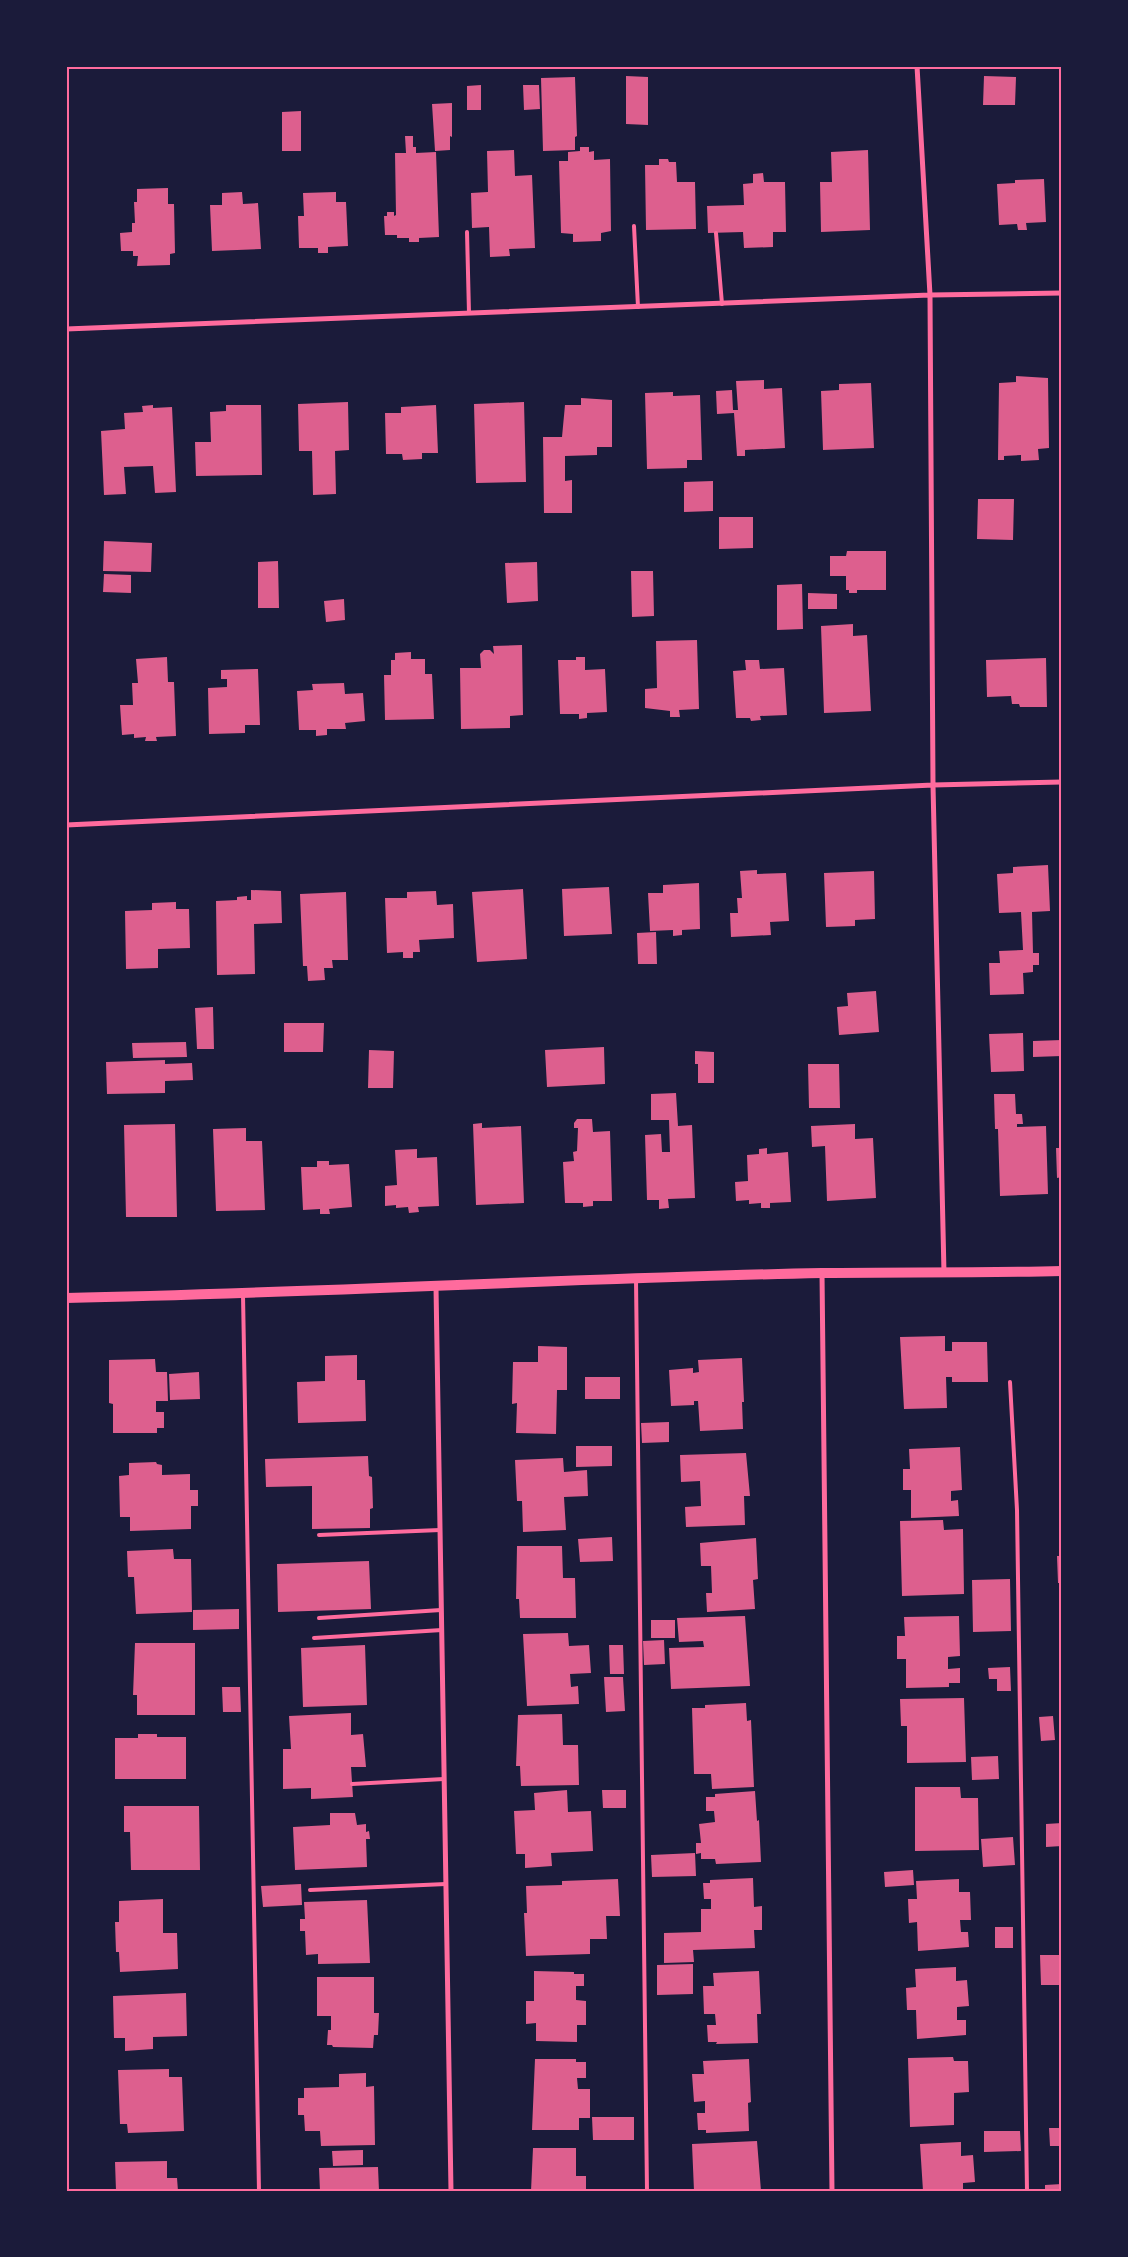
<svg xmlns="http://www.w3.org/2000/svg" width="1128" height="2257" font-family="'DejaVu Sans',sans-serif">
	<rect width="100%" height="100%" fill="#1b1b3a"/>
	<path fill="#dd5f8e" d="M626,76l22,1v48l-22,-1z
		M984,76l32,1 -1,28h-32z
		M575,77l2,59 -2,1v13l-32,1 -2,-73z
		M481,85v25h-14v-24z
		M523,85h16l1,24 -16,1z
		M452,103v34l-2,-1v14l-15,1 -3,-47z
		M301,111v40h-19v-39z
		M405,136h8v11h3v6l20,-1 3,85 -20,1v4h-10v-4h-12v-3h-12l-1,-19h3v-4h7v4l2,-1 -1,-62h11z
		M580,147h9v5l5,-1v9l16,-1 1,72 -10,2v8l-28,1v-8l-12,-1 -2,-72h9v-9l12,-1z
		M514,150l1,26 17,-1 3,73 -26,1 1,7 -20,1 -1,-30 -17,1 -1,-35 17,-1 -1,-41z
		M868,150l2,80 -49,2 -1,-50h12l-1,-30z
		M659,159h9l1,3h7l1,20h18l1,47 -50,1 -1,-65h14z
		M763,173l1,9h21l1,50h-13v15l-29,1 -1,-16 -35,1 -1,-27 37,-1 -1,-21 10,-1v-9z
		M1044,179l2,43 -20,1 1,7h-9l-1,-6 -18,1 -2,-41 18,-1v-3z
		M168,188v16h6l1,49 -5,1v11l-33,1 1,-10h-5v-5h-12l-1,-18 12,-1v-9h3l-1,-21h3v-13z
		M242,192l1,12 15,-1 3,46 -49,2 -2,-46h12v-12z
		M336,192v10h10l2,44 -20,1v6h-10v-5h-19l-1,-32h6l-1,-23z
		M1016,376l32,2 1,70 -11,1 1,11 -18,1v-6l-17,1v4h-6l1,-77 17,-1z
		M764,380v9l18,-1 3,60 -40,2v6h-8l-3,-43 -17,1 -1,-23 16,-1 1,20h5l-2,-29z
		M871,383l3,65 -51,2 -2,-59 18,-1v-6z
		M673,392v4l27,-1 2,65h-15v8l-40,1 -2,-76z
		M581,398l31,2v47h-15v8l-32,1v25l7,-1v33h-28l-1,-76h19l3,-32h16z
		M348,402l1,48 -14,1 1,43 -23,1 -1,-44h-13l-1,-47z
		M524,402l2,80 -50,1 -2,-79z
		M153,405v3l19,-1 4,85 -21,1 -2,-27 -29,1 2,27 -22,1 -3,-64 24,-2 -1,-16 19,-1 -1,-6z
		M226,405h35l1,70 -66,1 -1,-34h16l-1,-30 16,-1z
		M436,405l2,48h-16v6l-19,1 -1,-6h-16l-1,-41h16v-6z
		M713,481v30l-29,1v-30z
		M978,499h36l-1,41 -36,-1z
		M719,517h34v31l-34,1z
		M104,541l48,2 -1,29 -48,-1z
		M847,551h39v39h-29v3h-8v-3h-3v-14h-16v-20h16z
		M278,561l1,47h-21v-46z
		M537,562l1,39 -31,2 -2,-40z
		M631,571h22l1,45 -22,1z
		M104,574l27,1v18l-28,-1z
		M802,584l1,45 -26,1v-45z
		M808,593l29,1v15h-29z
		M344,599l1,21 -19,2 -2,-21z
		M853,624v12l14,-1 4,76 -47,2 -3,-87z
		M697,640l2,69 -20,1 1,7h-10v-6l-25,-3v-19l12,-1 -1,-47z
		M522,645l1,70 -13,1v12l-49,1 -1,-61h21l-1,-14 4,-4h6l4,4 -1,-8z
		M411,652v7h14v15h7l2,45 -49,1 -1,-45h7v-15h4v-7z
		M167,657l1,25h6l2,54 -20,1 1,4h-12l1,-4 -12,1v-4l-12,1 -2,-30h13l-1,-22h6l-2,-24z
		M576,657h9v13l20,-1 2,43 -20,1v5l-8,1v-5h-19l-2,-54h18z
		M1046,658l1,49h-27l-1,-3h-7l-1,-8 -24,1 -1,-37z
		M745,660h14l1,9 24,-1 3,47 -27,1 1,4 -10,1 -1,-3h-14l-3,-47 13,-1z
		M258,669l2,56h-15v8l-36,1 -1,-46 19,-1v-8h-6v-9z
		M344,683l1,11 18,-1 2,28 -20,2 1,6h-19v6l-11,1v-6h-17l-2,-39 16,-1 -1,-6z
		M1048,865l2,46 -18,1 1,41h6v12h-6v7l-10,1 1,21 -34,1 -1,-32h11l-1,-12 24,-1 -2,-38 -22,1 -2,-39 16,-1v-6z
		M757,870v4l29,-1 3,48 -19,1 1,13 -40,2 -1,-24h8l-1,-15h5l-2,-27z
		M874,871l1,48 -20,1v6l-29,1 -2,-54z
		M699,883l1,46 -18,1v5l-9,1v-6l-23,1 -2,-38h15v-8z
		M609,887l3,47 -48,2 -2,-47z
		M523,889l4,70 -50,3 -5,-70z
		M251,890l30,1 1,32 -28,1 1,50 -38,1 -1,-74 21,-1v-3l10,-1v4h4z
		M436,891l1,14 16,-1 1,34 -35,2 1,12h-7v6h-10v-6l-16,1 -2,-55h22v-6z
		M346,892l2,68h-16l1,8h-9l1,12 -17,1 -1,-15h-4l-3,-72z
		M176,902v7h13l1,39 -32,1v19l-32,1 -1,-58 27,-1v-7z
		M656,932l1,32h-19l-1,-31z
		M876,991l3,41 -40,3 -2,-28 11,-1 -1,-13z
		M213,1007l1,42h-17l-2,-41z
		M284,1023h40l-1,29h-39z
		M1023,1033l1,38 -33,1 -2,-38z
		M1062,1040v16l-29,1v-16z
		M186,1042l1,15 -54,1 -1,-15z
		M604,1047l1,37 -58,3 -2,-37z
		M369,1050l25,1 -1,37h-25z
		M695,1051l19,1v31h-16v-19h-3z
		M165,1060v4l27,-1 1,17 -28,1v12l-58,1 -1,-32z
		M808,1064h31l1,44h-31z
		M676,1093l2,33 14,-1 3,73 -27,1 1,9 -10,1v-9h-12l-2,-65 16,-1 1,18h8l-1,-32h-18v-26z
		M994,1094h21l1,20h6l1,10h-6v3l29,-1 2,68 -48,2 -2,-67h-3z
		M577,1119h15l1,13 17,-1 2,70h-19v5l-10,1v-4h-18l-2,-41 11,-1 -1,-9 4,-1 1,-23h-4v-5z
		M482,1123v5l39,-2 3,77 -48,2 -3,-81z
		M175,1124l2,93h-51l-2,-92z
		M855,1124v15l18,-1 3,60 -49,3 -2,-55 -13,1 -1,-21z
		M246,1128v13h16l3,69 -49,1 -3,-82z
		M767,1148v6l21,-2 3,50 -21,1v5h-9v-5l-12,1v-4l-13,1 -1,-19 13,-1 -1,-26 12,-1v-5z
		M1056,1148h6v29l-5,1z
		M417,1149v9l20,-1 2,49 -21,1 1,5 -10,1 -1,-6 -12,1v-3l-11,1v-20l12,-1 -2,-35z
		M317,1161h12v4l20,-1 3,43 -23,2 1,5h-10v-5l-17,1 -2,-43h16z
		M945,1336v15h7v-9h35l1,40h-36v-5h-6l1,31 -43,1 -4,-72z
		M538,1346l29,1v43h-10l-1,44 -40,-1 1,-30 -5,1 1,-42h25z
		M357,1355v25h8l1,41 -68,2 -1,-41 28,-1v-25z
		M742,1358l2,44h-2l1,27 -43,2 -2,-30h-4v4l-23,1 -2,-36 24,-2v5l6,-1 -1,-12z
		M155,1359l1,13h11l1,29h-12v11h8v16h-7v5h-44v-29l-4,-1v-43z
		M199,1372l1,27 -30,1 -1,-26z
		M585,1377h35v22h-35z
		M669,1422v20l-27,1 -1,-20z
		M576,1446h36v20l-36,1z
		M960,1447l2,43 -11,1v10l7,-1 1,16 -48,2v-28h-8v-21h7l-1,-20z
		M746,1453l4,43h-6l1,29 -59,2 -1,-20 16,-1 -1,-25 -19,1 -1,-27z
		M368,1456l1,20 3,1 1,31 -3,1v19l-58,1v-43l-46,1 -1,-28z
		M563,1458l1,14 23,-2 1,26 -24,1 2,33 -43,2 -1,-31h-5l-2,-41z
		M156,1462l1,2 5,1v10l28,-1v16h8v16h-7v23l-61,2v-14h-10l-1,-41 10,-1v-12z
		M943,1520l1,10 19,-1 1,65 -62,2 -2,-75z
		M612,1537l1,24 -33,1 -2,-23z
		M756,1538l2,41 -5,1 2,29 -48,3 -1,-19h6l-1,-27h-10l-1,-23z
		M517,1546h45l1,32h12l1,40h-56l-1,-19h-3z
		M173,1549l1,10h17l1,53 -56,2 -2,-37h-6l-1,-26z
		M1057,1556h5v27h-4z
		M369,1561l2,48 -93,3 -1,-48z
		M1010,1579l1,52 -38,1 -1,-52z
		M239,1609v20l-46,1v-20z
		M745,1616l5,70 -79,3 -2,-41 35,-1 -1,-6 -24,1 -2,-24z
		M959,1616l1,40 -12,1v12l12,-1v15h-11v4l-43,1v-29h-9v-23h8l-1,-19z
		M651,1620h24v18h-24z
		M568,1633l1,13 20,-1 2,28 -21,1 1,13 7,-1 1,18 -52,2 -4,-72z
		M664,1640l1,24 -21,1 -1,-24z
		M135,1643h60v72h-58v-20h-4z
		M365,1645l2,60 -64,2 -2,-59z
		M609,1645h14l1,29h-14z
		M1010,1667l1,24h-14v-12h-8l-1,-11z
		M604,1677h19l2,34 -19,1z
		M222,1687h18l1,25h-18z
		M964,1698l2,64 -59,1v-37h-6l-1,-27z
		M746,1703l1,18 4,-1 3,67 -42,2 -1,-15h-17l-2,-66h13v-3z
		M351,1713v22l12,-1 3,33h-15l2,30 -42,2v-11l-28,1v-40h8l-2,-33z
		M562,1714l1,31h15l1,40 -58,1 -1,-20h-4l2,-51z
		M1053,1716l2,24 -14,1 -2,-24z
		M138,1734h19v3h29v42h-71v-41h23z
		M998,1756l1,23 -27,1 -1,-23z
		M915,1787h45l1,11h17l1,52 -64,1z
		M567,1790l1,22 23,-1 2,40 -42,2 1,13 -27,2v-14h-9l-2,-43 21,-1 -1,-17z
		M602,1790h24v18h-23z
		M755,1791l2,30 2,-1 2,42 -45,2 -1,-5h-14v-6l-5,1v-11h5l-2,-19 16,-2 -1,-11h-8v-14h9v-3z
		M124,1806h75l1,64h-69l-1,-38h-6z
		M330,1813h25l2,12 9,-1v8l3,-1 1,8h-4l1,28 -72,3 -2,-43 37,-2z
		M1062,1823v23l-16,1v-23z
		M1013,1837l2,28 -32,2 -2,-28z
		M695,1853l1,23 -44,1 -1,-22z
		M913,1870l1,15 -29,2 -1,-15z
		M753,1878l1,29 8,-1v24h-8l1,18 -62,2 1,12 -30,1v-30l37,-1v-23h10v-10h-7l-1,-16h7v-3z
		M618,1879l2,37h-14l1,23h-17v15l-64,2 -2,-43h3l-1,-27 36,-1v-4z
		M959,1879v13h11l1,28h-11l1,12h7l1,15 -51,4 -1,-29 -8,1 -1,-24h9l-1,-18z
		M301,1884l1,21 -39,2 -2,-21z
		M163,1899v34h14l1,36 -58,3 -1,-20h-3l-1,-30h4v-21z
		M367,1900l3,63 -52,1v-10l-12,1 -1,-24h-5v-12h5l-1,-17z
		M995,1927h18v21h-18z
		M1040,1955h22v30h-21z
		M693,1964v30l-36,1v-30z
		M956,1967v14l11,-1 2,26 -12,1v13h9v15l-49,4 -1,-29h-9l-1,-22 10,-1 -1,-18z
		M534,1971l40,1v2h10v12h-8v14l10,1v24h-9v17l-41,-1v-18l-10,1v-23h8z
		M759,1971l2,43h-4l1,29 -42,1 1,-2h-9l-1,-17h9l-1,-11h-11l-1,-28h11l-1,-13z
		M317,1977h57v36h5l-1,22h-4l-1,13 -40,-1 -1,-2h-5l1,-15h3v-14h-14z
		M186,1993l1,43 -34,1v12l-28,2v-13h-11l-1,-42z
		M953,2057l1,4h14l1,31 -15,1v32l-44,2 -2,-69z
		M535,2059h41v3h10v16h-9l1,11h12v29h-11v12h-47z
		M749,2059l2,43 -3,1 1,28 -43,2v-3h-8l-1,-17h8v-12l-11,1 -2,-28h12l-1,-13z
		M169,2069v8h13l2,54 -56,2 -1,-9h-7l-2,-54z
		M366,2073v14l8,-1 1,59 -54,1 -1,-15h-15l-1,-16h-6v-17h6v-10l35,-1v-13z
		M592,2117h42v23h-41z
		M1049,2128h13v18h-12z
		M984,2131h36l1,20 -37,1z
		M757,2141l4,50h-67l-2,-47z
		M961,2142v14l12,-1 2,27 -12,1v8h-40l-3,-47z
		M533,2148h43v28h10v15h-55z
		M363,2150v15l-30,1 -1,-15z
		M167,2161v17h10l1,13h-62l-1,-29z
		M378,2167l1,24h-59l-1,-23z
		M1062,2184v7h-17v-6z"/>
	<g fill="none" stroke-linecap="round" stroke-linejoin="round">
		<path stroke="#ff6b9d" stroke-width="4" d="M634,226l4,81
			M467,232l2,81
			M716,233l6,71
			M636,1280l11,911
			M243,1295l16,896
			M1010,1382l7,128 10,681
			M319,1535l121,-5
			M319,1618l122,-8
			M314,1638l128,-8
			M352,1784l92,-5
			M310,1890l136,-6"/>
		<path stroke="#ff6b9d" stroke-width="5" d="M917,66l13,229 3,490 11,488
			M66,329l864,-34 132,-2
			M66,825l867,-40 129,-3
			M822,1273l10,918
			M436,1287l15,904"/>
		<path stroke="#ff6b9d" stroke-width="10" d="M66,1298c252,-5 504,-20 756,-25 80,-1 160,0 240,-2"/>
	</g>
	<rect width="1128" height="2257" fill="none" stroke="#1b1b3a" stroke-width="135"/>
	<rect x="68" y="68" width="992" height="2122" fill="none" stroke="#ff6b9d" stroke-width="2"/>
</svg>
